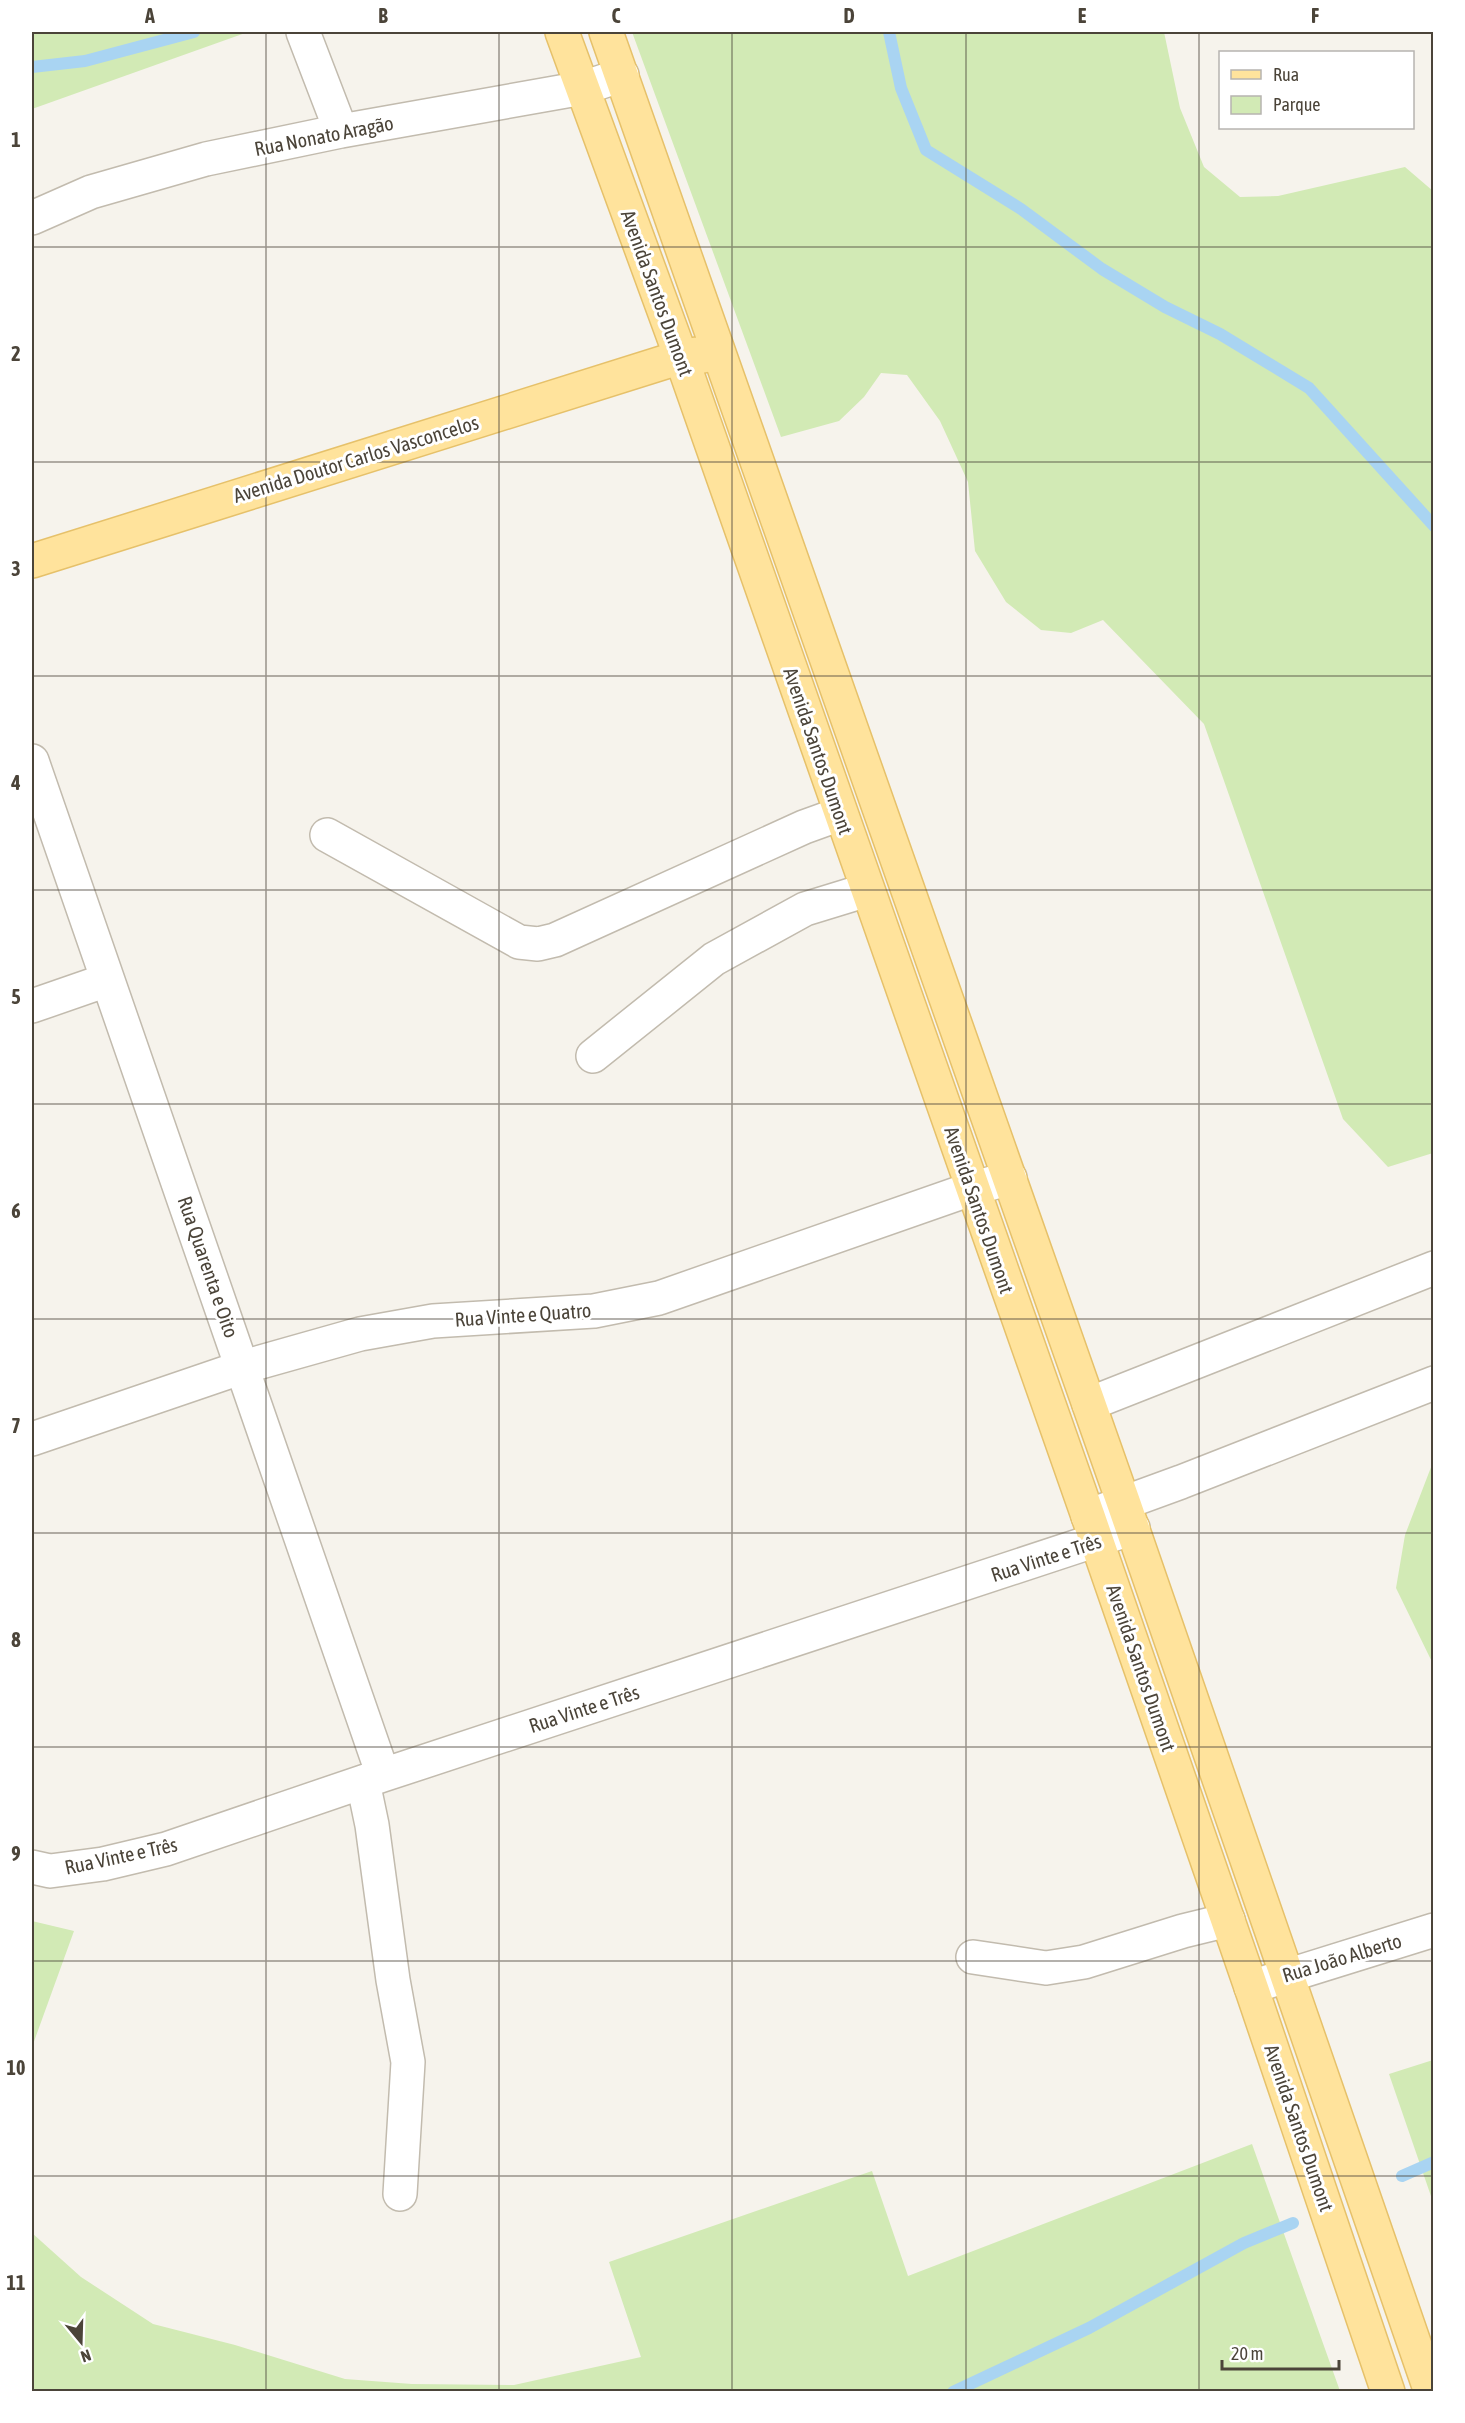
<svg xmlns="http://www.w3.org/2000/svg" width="1465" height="2423" font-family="'Asap Condensed',sans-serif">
	<rect width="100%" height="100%" fill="#f6f3ec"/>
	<path fill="#d2eab5" d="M32,32h216l-216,77z
		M632,32h532l16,76 24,59 36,30 38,-1 127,-29 28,24v962l-45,14 -45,-48 -139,-395 -101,-104 -32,13 -30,-3 -35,-28 -31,-51 -7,-69 -28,-61 -33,-46 -26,-2 -17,24 -25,24 -58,16z
		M1433,1462h1l-1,202 -37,-76 9,-53z
		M32,1921l42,10 -42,116z
		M1433,2060h1l-1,142 -44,-128z
		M1252,2144l88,247h-1308v-158l49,44 72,47 82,21 110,34 67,5 102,1 127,-28 -32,-95 263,-91 36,105z"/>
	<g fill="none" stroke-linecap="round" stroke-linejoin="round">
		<path stroke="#a9d4f2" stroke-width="12" d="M889,32l12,56 25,62 95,59 81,60 63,38 55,27 89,54 125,138
			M32,67l53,-6 109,-29
			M1402,2176l32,-14
			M953,2392l136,-64 155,-85 49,-20"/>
		<defs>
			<path id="minor" d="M303,32l38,99
				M32,218l59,-26 115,-33 135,-28 242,-43 39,-13
				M32,761l351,1014
				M327,835l192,107 19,2 17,-4 249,-113 36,-13
				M32,1006l75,-26
				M593,1056l121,-97 91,-50 62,-19
				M1089,1404l345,-136
				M32,1439l211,-72 117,-33 73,-13 161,-10 65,-13 312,-109 39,-11
				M1088,1516l93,-34 253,-99
				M363,1782l9,43 21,155 15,82 -8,132
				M32,1867l18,4 53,-7 63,-15 217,-74 750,-247
				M973,1957l73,11 38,-6 99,-31 45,-11
				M1251,1987l183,-57"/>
			<path id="major" d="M562,32l119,325 407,1159 163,471 137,405
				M606,32l518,1472 307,888
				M32,561l649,-204 16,-3 6,2"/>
		</defs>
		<use href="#minor" stroke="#c2bbae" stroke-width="36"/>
		<use href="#major" stroke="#e6c16a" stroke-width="36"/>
		<use href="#minor" stroke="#fff" stroke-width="33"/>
		<use href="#major" stroke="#ffe39c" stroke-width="33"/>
	</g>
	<path fill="none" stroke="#4b4439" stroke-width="1.5" stroke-opacity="0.55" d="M266,32v2360M499,32v2360M732,32v2360M966,32v2360M1199,32v2360M32,247h1402M32,462h1402M32,676h1402M32,890h1402M32,1104h1402M32,1319h1402M32,1533h1402M32,1747h1402M32,1961h1402M32,2176h1402"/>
	<g text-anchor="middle" stroke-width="6" stroke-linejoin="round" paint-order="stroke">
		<g font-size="20" fill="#4b4439" stroke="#fff">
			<text transform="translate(324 136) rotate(-11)" y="7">Rua Nonato Aragão</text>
			<text transform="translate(657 293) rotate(70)" y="7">Avenida Santos Dumont</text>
			<text transform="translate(356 459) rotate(-17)" y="7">Avenida Doutor Carlos Vasconcelos</text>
			<text transform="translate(818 751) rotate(71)" y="7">Avenida Santos Dumont</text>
			<text transform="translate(979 1210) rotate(71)" y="7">Avenida Santos Dumont</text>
			<text transform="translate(208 1267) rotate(71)" y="7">Rua Quarenta e Oito</text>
			<text transform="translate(523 1315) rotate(-4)" y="7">Rua Vinte e Quatro</text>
			<text transform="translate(1046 1558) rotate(-18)" y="7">Rua Vinte e Três</text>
			<text transform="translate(1141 1668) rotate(71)" y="7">Avenida Santos Dumont</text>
			<text transform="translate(584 1709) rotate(-18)" y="7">Rua Vinte e Três</text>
			<text transform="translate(121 1856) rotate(-12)" y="7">Rua Vinte e Três</text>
			<text transform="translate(1342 1958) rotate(-17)" y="7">Rua João Alberto</text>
			<text transform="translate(1299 2128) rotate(71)" y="7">Avenida Santos Dumont</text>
		</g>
	</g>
	<rect width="1465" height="2423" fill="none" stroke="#ffffff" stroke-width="66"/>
	<rect x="1219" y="51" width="195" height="78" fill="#ffffff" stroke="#b7b4b0" stroke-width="1.5"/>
	<rect x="1231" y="70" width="30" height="9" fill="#ffe39c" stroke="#b7b4b0" stroke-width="1.5"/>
	<text x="1273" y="81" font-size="18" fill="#4b4439">Rua</text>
	<rect x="1231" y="96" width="30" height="18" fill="#d2eab5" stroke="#b7b4b0" stroke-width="1.5"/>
	<text x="1273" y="111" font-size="18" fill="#4b4439">Parque</text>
	<g transform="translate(81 2342) rotate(161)" stroke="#ffffff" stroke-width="4.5" paint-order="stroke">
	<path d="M0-4.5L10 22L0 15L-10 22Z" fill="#4b4439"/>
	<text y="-9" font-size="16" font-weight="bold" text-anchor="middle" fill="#4b4439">N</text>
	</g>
	<path d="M1222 2360v9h117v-9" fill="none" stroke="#4b4439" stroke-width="3"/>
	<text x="1231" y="2360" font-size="18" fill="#4b4439" stroke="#ffffff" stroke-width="4.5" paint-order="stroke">20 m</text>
	<rect x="33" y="33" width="1399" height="2357" fill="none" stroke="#4b4439" stroke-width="2"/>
	<g font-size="20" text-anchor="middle" font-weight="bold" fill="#4b4439">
		<text x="150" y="23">A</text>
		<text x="383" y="23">B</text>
		<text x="616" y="23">C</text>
		<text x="849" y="23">D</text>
		<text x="1082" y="23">E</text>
		<text x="1315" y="23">F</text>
		<text x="16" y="147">1</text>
		<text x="16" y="361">2</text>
		<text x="16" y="576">3</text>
		<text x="16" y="790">4</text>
		<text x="16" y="1004">5</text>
		<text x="16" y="1218">6</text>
		<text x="16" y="1433">7</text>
		<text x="16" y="1647">8</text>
		<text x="16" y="1861">9</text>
		<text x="16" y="2075">10</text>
		<text x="16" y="2290">11</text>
	</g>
</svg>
